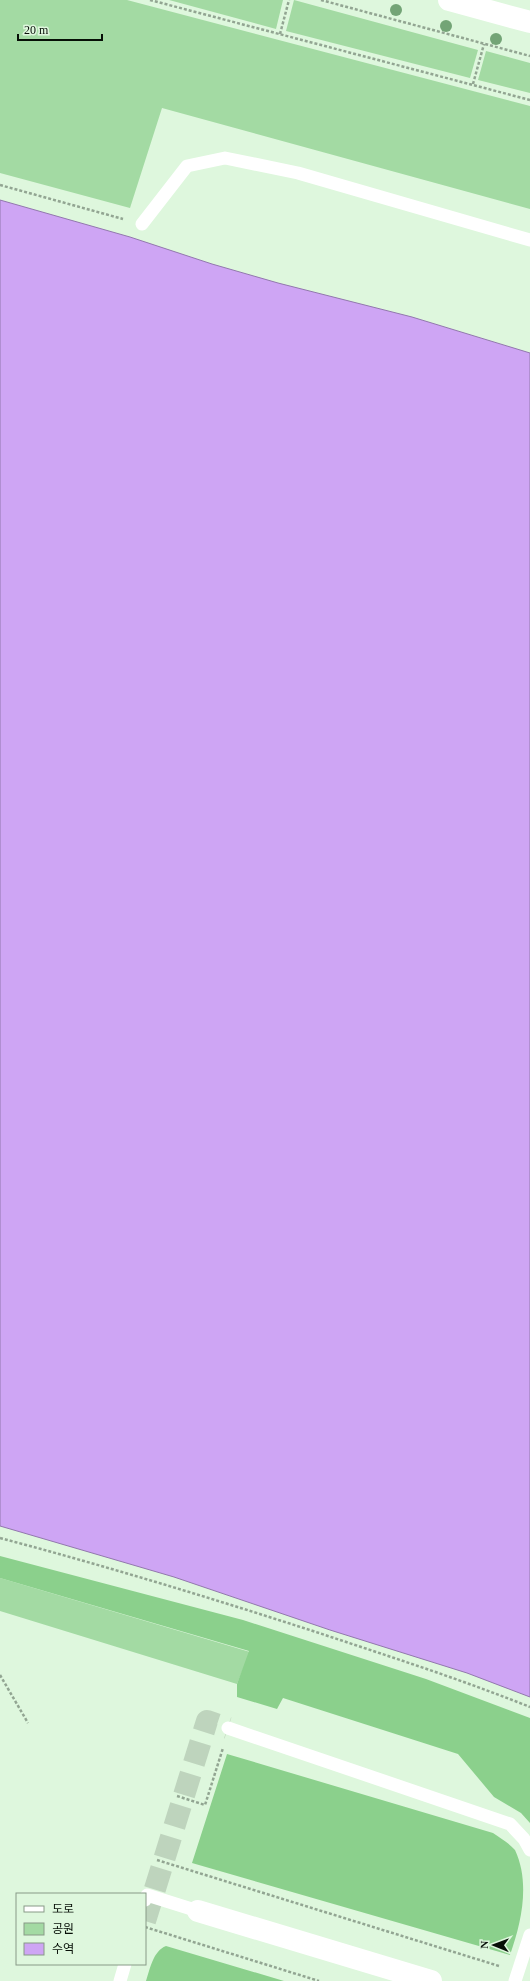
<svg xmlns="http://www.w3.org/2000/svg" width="530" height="1981" font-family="'Times New Roman','Noto Sans KR',serif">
	<rect width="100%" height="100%" fill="#def7dd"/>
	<path fill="#a3daa3" d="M0,0h127l403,106v103l-368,-101 -32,100 -130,-35z
		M169,0h114l-7,29z
		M294,0l184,50 -8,28 -184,-47z
		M486,51l44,12v30l-52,-13z
		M0,1578l250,74 -13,32 -237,-73z"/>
	<path fill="#8bd08c" d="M0,1556l243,64 183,59 104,39v105l-9,-10 -27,-16 -36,-43 -175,-56 -6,11 -40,-12v-13l12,-33 -249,-73z
		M227,1754l266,79c7,5 16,10 22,17 15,32 7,71 -5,105l-318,-92z
		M166,1946l118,35h-138c4,-12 7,-30 20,-35z"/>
	<path fill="#cea5f4" stroke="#9278ad" d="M0,200l130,37 82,27 66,19 134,34 118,36v1344l-63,-24 -137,-43 -156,-53 -174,-51z"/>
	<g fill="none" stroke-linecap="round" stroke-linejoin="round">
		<path stroke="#bed4bd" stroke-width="22" stroke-dasharray="22 11" stroke-linecap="butt" d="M145,1921l62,-200 21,7"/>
		<path stroke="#92a592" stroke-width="2.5" stroke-dasharray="3 2" stroke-linecap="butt" d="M150,0l380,100
			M321,0l209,56
			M280,34l9,-34
			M473,84l11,-40
			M0,185l123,34
			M0,1538c106,28 211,60 316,94 72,24 144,47 214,75
			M0,1675l28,48
			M177,1796l28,9 18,-57
			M157,1860l342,106
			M145,1927l174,54"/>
		<path stroke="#fff" stroke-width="13" d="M142,224l45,-58 38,-8 73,15 232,67
			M228,1728l282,96 14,15 6,11
			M145,1900l2,-5 51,16
			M120,1981l5,-17
			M515,1981l15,-46"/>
		<path stroke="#fff" stroke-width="22" d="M198,1911l233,70"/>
		<path stroke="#fff" stroke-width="22" d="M449,0l81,22"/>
	</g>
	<g fill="#73a476">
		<circle cx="396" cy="10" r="6"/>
		<circle cx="446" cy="26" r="6"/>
		<circle cx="496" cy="39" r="6"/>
	</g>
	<rect x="16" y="1893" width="130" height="72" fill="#def7dd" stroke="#889a87"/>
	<rect x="24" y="1906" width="20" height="6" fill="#ffffff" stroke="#889a87"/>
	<text x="52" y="1913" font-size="12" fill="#070f07">도로</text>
	<rect x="24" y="1923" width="20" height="12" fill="#a3daa3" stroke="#889a87"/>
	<text x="52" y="1933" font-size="12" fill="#070f07">공원</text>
	<rect x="24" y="1943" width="20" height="12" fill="#cea5f4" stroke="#889a87"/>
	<text x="52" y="1953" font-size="12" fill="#070f07">수역</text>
	<g transform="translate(494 1945) rotate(271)" stroke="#def7dd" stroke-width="3" paint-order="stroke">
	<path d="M0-3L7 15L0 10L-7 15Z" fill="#070f07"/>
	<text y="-6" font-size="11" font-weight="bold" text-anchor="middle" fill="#070f07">N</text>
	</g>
	<path d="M18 34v6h84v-6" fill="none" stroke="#070f07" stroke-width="2"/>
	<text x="24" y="34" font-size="12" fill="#070f07" stroke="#def7dd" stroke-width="3" paint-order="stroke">20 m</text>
</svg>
